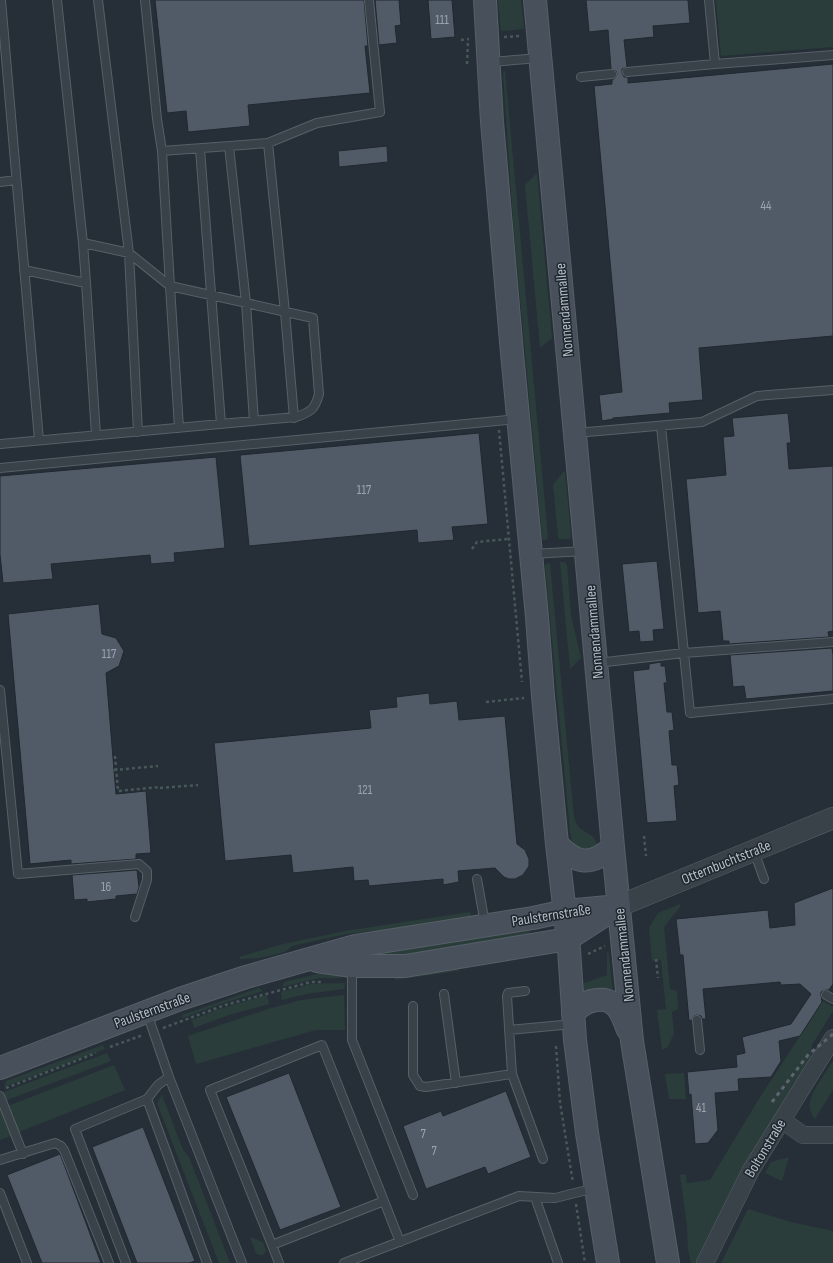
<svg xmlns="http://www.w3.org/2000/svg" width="833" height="1263" font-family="'Sofia Sans Condensed',sans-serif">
	<rect width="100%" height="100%" fill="#262f38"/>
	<path fill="#2a3d3b" d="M498,0h23l3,29 -23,2z
		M716,0h117v47l-112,9z
		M504,71h1l43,466 -1,2 -2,1h-2l-1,-3 -29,-317 -10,-147z
		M537,173l15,165 -12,10 -15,-163z
		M563,472h2l6,64 -1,3h-11l-1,-2 -5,-52z
		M560,562h5l2,3 4,51 10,42 -11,11z
		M548,563l2,1 24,253c4,13 8,12 18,19 2,2 4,6 6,8l-4,5h-12l-6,-4h-3l-3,-13 -25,-267z
		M680,904v3l-16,20 6,62 7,2 1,18 -6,3 2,21 -6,14 -6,3 -5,-40 9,-1 -5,-49 -9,1 -3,-33 9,-15z
		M470,912l2,8 -94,15 -6,-4 -26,3 -54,12 -7,6 -25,6 -20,1 -1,-2 40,-12 66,-14z
		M529,926v8l-142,23 -29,-2z
		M607,951l2,4 4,37 -30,3 -4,-10 28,-10z
		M458,967l1,4 -64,9v-5z
		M321,973h20v5h-21l-38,9 2,-5z
		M345,983l-1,6 -38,5 -24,6 -1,-8 30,-8z
		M259,988l4,3 -36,11 -44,16 -1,-3z
		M267,995l2,9 -40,11 -35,13 -2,-8 24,-10z
		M344,995l1,35h-29l-120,34 -8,-28 80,-27 33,-9z
		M823,1001l10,6v4l-21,34 -1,13 -113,205h-7l-3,-14 -1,-23 -7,-51 6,-1 1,9 23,-3 47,-78z
		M103,1045l2,4 -101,38 2,-6z
		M107,1053l4,8 -104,39 -3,-8z
		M833,1061v29l-18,29c-11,-13 -3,-24 4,-37 5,-7 9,-14 14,-21z
		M114,1065l11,25 -106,42 -11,-26z
		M684,1073l2,26h-17l-4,-25z
		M162,1095l21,55 6,7 41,106h-11l-62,-160z
		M0,1108l11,28 -11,4z
		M789,1157l-7,24 -17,-8 6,-11z
		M748,1209l43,13 42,9v32h-112z
		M250,1237l13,5 3,9 -3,4h-4l-3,-2z"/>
	<path fill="#515b67" stroke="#202830" d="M155,0h209l4,46h-3l5,47 -122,12 2,21 -62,6 -2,-21 -19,2z
		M375,0h24l2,25 -6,1 2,17 -18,2z
		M428,0h24l3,37 -24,2z
		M586,0h102l2,23 -37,3 1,11 -30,3 3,27 -5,2v4l2,4h4v6l205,-19v272l-134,12 4,52 -34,3 1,10 -57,5v1l-11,2 -3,-26 23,-3 -28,-306 18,-2v-4l3,-2 2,-4 -1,-3 -5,-2 -3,-39 -19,2z
		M387,146l1,16 -49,5 -1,-16z
		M788,413l3,30h-4l2,26 44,-3v165l-5,1 1,5 -100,7v-3h-6l-3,-30 -22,2 -12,-134 40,-4 -3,-38 11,-1 -2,-18z
		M479,433l9,91 -36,3 2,13 -36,3 -1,-13 -168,16 -9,-91z
		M216,457l9,91 -51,5 1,9 -24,2 -1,-9 -99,9 2,15 -50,4 -3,-29v-78z
		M657,561l7,68 -11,1 1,11 -14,1 -1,-11 -10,1 -7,-68z
		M99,604l3,30 14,4 8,13 -5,15 -13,7 10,121 30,-3 5,62 -15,1v5l-65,5v-4l-41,4 -22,-250z
		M832,648l1,7v36l-87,8 -2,-13 -11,1 -3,-32z
		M661,662v4h4l2,17h-3l3,29h5l2,18 -5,1 3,34h5l2,20 -5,1 3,35 -30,2 -14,-152 16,-2v-5z
		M429,693l1,11 27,-3 2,19 46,-4 12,128 8,6 4,9v7l-6,9 -8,4h-6l-5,-2 -9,-9 -37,3 1,11 -16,3v-6l-74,7 -1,-6 -14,1 -1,-14 -60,6 -2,-18 -66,6 -11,-118 157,-15 -2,-18 28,-3 -1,-10z
		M137,870l2,17 -2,7 -21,2v3l-29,3v-3l-13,1 -2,-25z
		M833,888v96l-4,6h-3l-5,2v3l1,7 -22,34 -21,5 2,20 -10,16 -33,2 1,12 -24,2 3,37 -10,13 -13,1 -4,-50 -2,1 -2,-23 50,-5 -1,-12 9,-2 -3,-16 49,-13 20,-30 -11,-10 -19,1 -1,-3 -77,7 3,30h-4l-1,-3 -4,-1 -3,1 -2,4 -3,1 -6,-66h-3l-4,-36 92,-9 2,18 25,-3 -1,-22z
		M289,1073l52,134 -61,23 -54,-133z
		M506,1091l25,66 -43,17 -3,-7 -59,22 -23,-63 38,-15 2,5z
		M143,1127l52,134 -6,2h-52l-45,-116z
		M60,1154l2,5 39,104h-59l-35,-88z"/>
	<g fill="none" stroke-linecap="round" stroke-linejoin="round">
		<defs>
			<path id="service" d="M1,0l38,440
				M98,0l31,253 9,179
				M145,0l12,119 5,32 8,135 9,142
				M709,0l6,64 118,-9
				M490,62l50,-4
				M627,72l88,-8
				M581,77l31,-3
				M268,143l17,169 9,106
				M229,146l17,157 8,118
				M200,149l21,275
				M162,151l106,-8 49,-20 63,-11 -11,-112
				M0,182l16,-2
				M83,243l3,40
				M24,270l62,13 10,152
				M661,426l29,287 143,-14
				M576,433l126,-11 55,-26 76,-6
				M0,444l296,-27c15,-5 19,-8 23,-23l-6,-76 -143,-32 -41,-33 -46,-10 -26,-243
				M0,468l518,-49
				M531,554l55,-3
				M597,663l87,-10 149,-11
				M0,690l18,184 121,-10 8,7v9l-12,37
				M754,851l10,28
				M477,879l8,45
				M352,967v73l61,155
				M525,991l-17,2 -1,3 5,78 31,85
				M444,994l12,89
				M826,995l7,4
				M413,1006v69l7,11 6,1 86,-13
				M147,1013l22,64 73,186
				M697,1020l3,30
				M509,1030l64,-6
				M0,1096l23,58
				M147,1099l60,164
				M0,1160l55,-17 6,3 3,4 45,113
				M0,1193l27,70
				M535,1197l23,66
				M384,1201l16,41
				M272,1245l112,-44 -62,-156 -112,45 62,155 7,18
				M126,1263l-51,-134 72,-30 11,-14 11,-8
				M344,1263l175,-67 36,2 40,-10"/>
			<path id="minor" d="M782,1120l21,15h30
				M705,1263l46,-93 82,-132"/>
			<path id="tertiary" d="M619,906l214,-88"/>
			<path id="secondary" d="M485,0l7,122 20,231 25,264 6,79 14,148 12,105 6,91 12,93 21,130
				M535,0l78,847 19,194 36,222
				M557,844c20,21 34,22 56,3
				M317,961l35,5h53l163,-27 48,-31
				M573,1014c2,-2 4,-5 7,-7 8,-7 23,-10 32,-4 9,5 12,18 16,27
				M0,1068l180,-69 66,-22 109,-31 178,-28 32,-7 54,-5"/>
		</defs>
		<use href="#service" stroke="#575f67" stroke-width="10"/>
		<use href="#minor" stroke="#575f67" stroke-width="18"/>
		<use href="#tertiary" stroke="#575f67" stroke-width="22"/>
		<use href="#secondary" stroke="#575f67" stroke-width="24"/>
		<path stroke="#475859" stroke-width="2.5" stroke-dasharray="3 3" stroke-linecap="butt" d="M504,37l17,-1
			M461,40l8,-1
			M467,64l1,-24
			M499,430l23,252
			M472,549l5,-7 31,-3
			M486,702l38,-4
			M115,756l3,35 42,-4
			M114,770l44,-4
			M160,788l38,-3
			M644,836l2,20
			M588,954l17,-8
			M656,959l2,19
			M163,1028l62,-23 86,-23h12
			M556,1046l4,56 13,81
			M110,1047l33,-12
			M6,1088l90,-35
			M576,1204l9,59"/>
		<use href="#service" stroke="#394149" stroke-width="8"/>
		<use href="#minor" stroke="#394149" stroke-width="17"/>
		<use href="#tertiary" stroke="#394149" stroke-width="21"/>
		<use href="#secondary" stroke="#48505b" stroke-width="22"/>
		<path stroke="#5c656f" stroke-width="3" stroke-dasharray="4 4" stroke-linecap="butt" d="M772,1102l36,-47 25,-21"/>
	</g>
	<g text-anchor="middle" stroke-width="3" stroke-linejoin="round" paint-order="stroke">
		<g font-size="13" fill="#9ba4ae">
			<text x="442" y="24">111</text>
			<text x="766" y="210">44</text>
			<text x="364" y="494">117</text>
			<text x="109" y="658">117</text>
			<text x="365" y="794">121</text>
			<text x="106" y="891">16</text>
			<text x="701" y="1112">41</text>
			<text x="423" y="1138">7</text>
			<text x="434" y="1155">7</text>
		</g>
		<g font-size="15" fill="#b4bcc5" stroke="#1e262e">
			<text transform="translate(564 310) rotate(-95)" y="5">Nonnendammallee</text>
			<text transform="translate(594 632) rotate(-95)" y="5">Nonnendammallee</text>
			<text transform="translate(726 862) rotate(-22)" y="5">Otternbuchtstraße</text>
			<text transform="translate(551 915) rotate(-9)" y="5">Paulsternstraße</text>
			<text transform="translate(624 955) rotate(-96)" y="5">Nonnendammallee</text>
			<text transform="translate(152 1010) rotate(-20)" y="5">Paulsternstraße</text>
			<text transform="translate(765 1148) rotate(-59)" y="5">Boltonstraße</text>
		</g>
	</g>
</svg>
